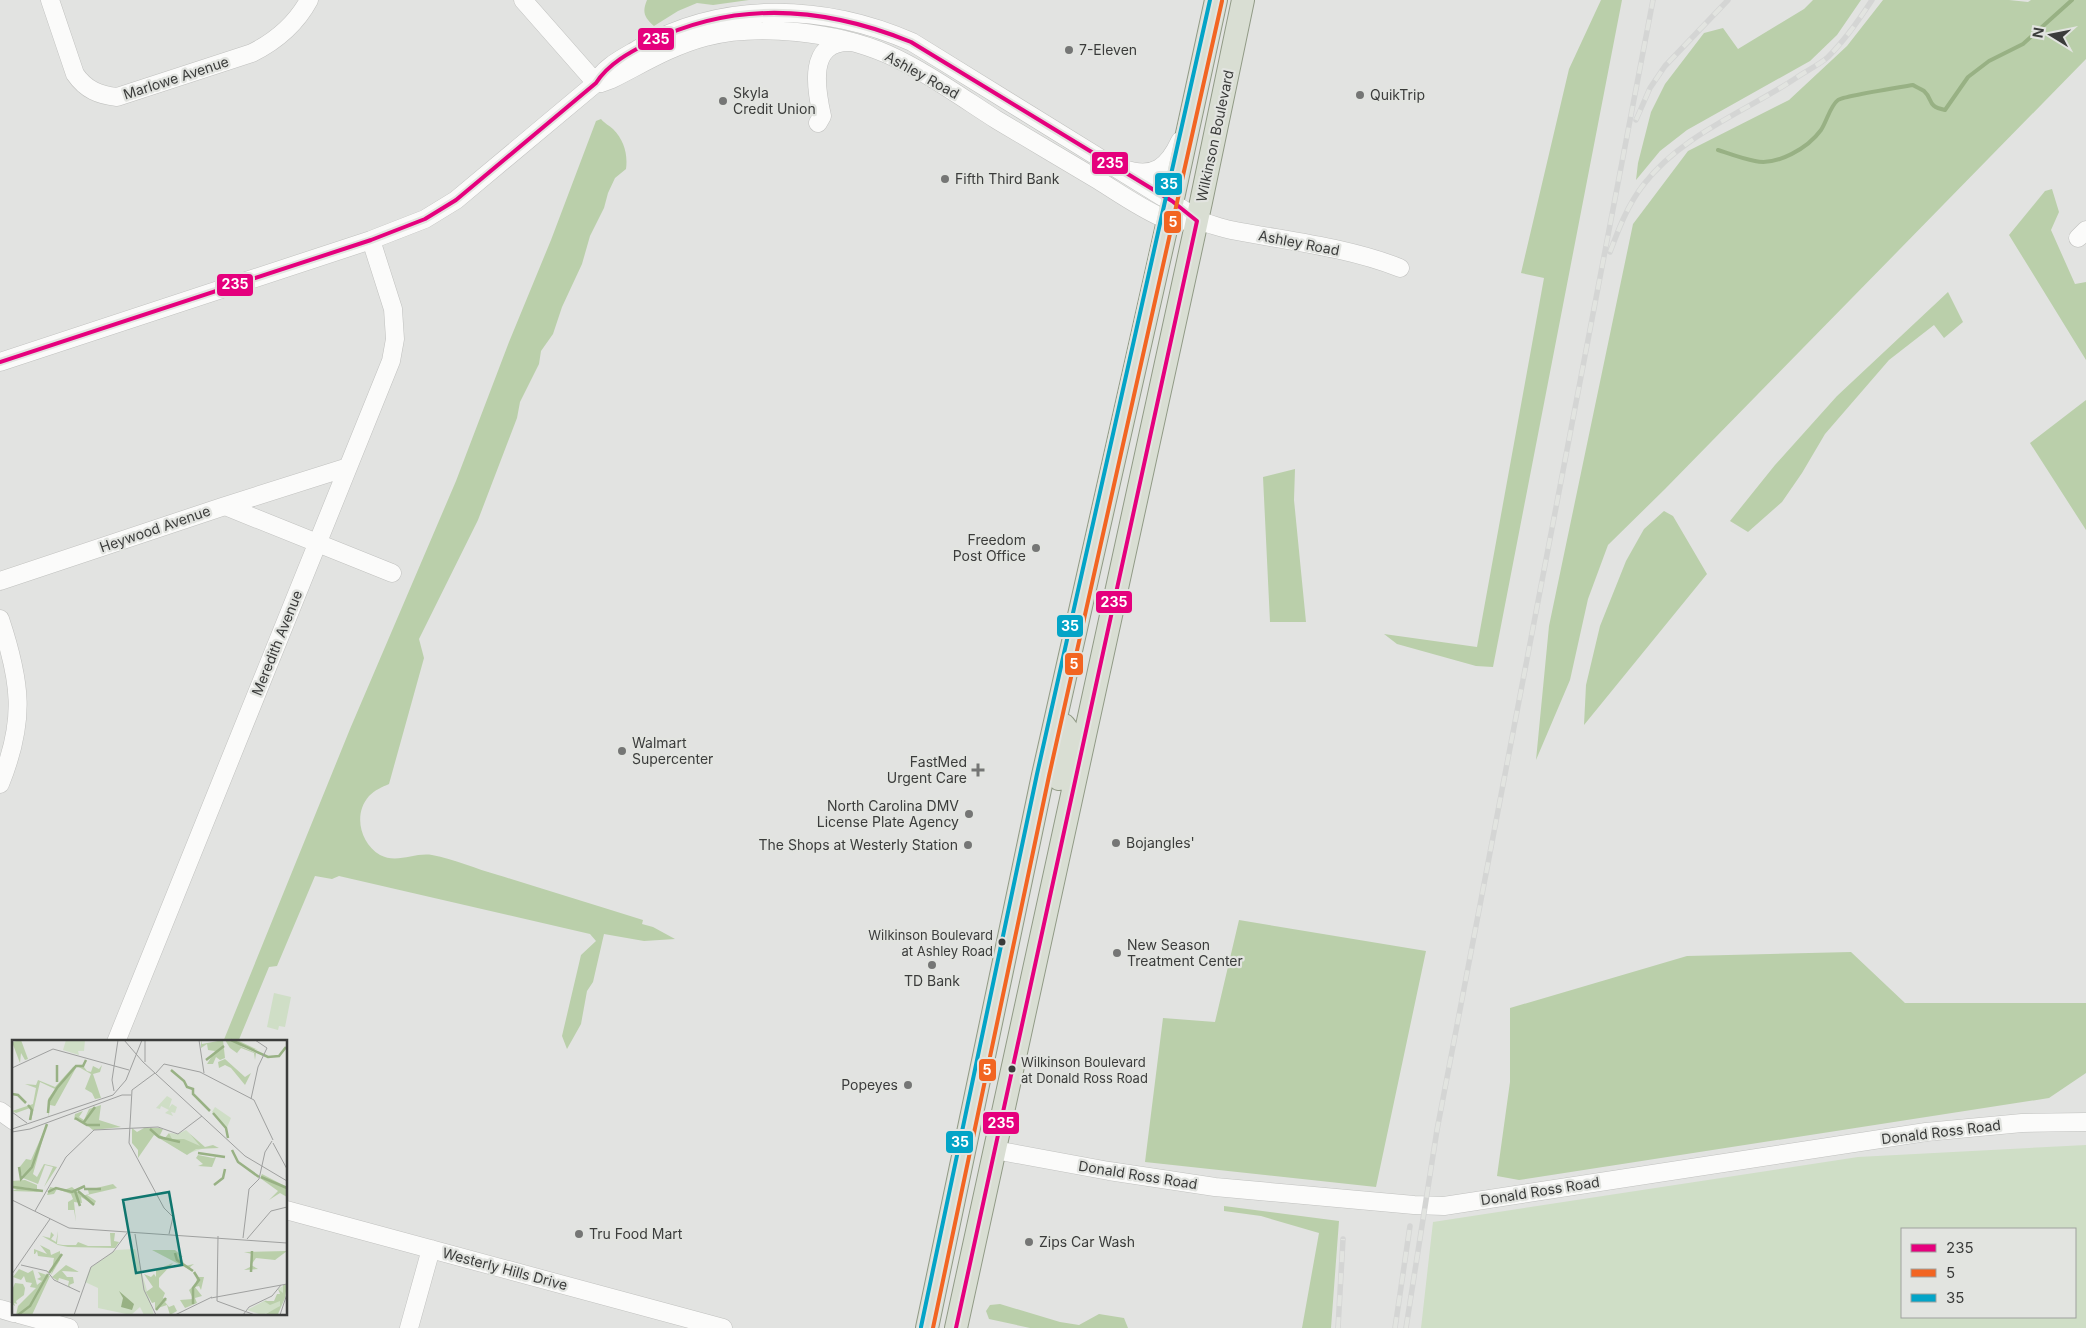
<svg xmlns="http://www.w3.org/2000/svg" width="2086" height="1328" font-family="Inter,sans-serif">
	<rect width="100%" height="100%" fill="#e2e3e1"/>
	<path fill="#cfdec6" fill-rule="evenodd" d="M274,993l17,4 -6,30 -6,-1 -1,4 -11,-3z
		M2086,1145v183h-665l12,-106 425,-65zM1902,1229h173v88h-173z"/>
	<path fill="#bacfaa" d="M647,0h102l-36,5 -16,-2 -19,8 -24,15c-10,-9 -12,-14 -7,-26z
		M1601,0h21l-129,667 -17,-1 -79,-22 -13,-10 93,13 67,-369 -23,-5 48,-204z
		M1813,0h48l-24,35 -27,26 -123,69 -27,21 -24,29 2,-17 13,-51 14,-28 39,-51 19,-5 15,21 66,-40z
		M1883,0h126l19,2 3,-2h55v59l-421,430 -57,56 -20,54 -18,81 -34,80 13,-134 84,-402 55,-73 101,-51 58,-54z
		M601,119c4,5 8,6 12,10 11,11 15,25 13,40l-11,9 -7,15 -4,15 -14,28 -8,28 -20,43 -9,27 -12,17 -2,13 -19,38 -3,16 -39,102 -59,119 5,19 -35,126c-7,3 -14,6 -20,12 -16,18 -9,47 11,59 17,9 35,-3 52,0 22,4 44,14 66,20 48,15 97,30 145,45l-1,4 11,3 22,12 -31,2 -40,-7 -11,48 -6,9 -6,33 -14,25 -5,-13 19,-81 15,-14 -6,-7 -251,-58 -7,3 -17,-3 -38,90 -8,1 -31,75h-15l127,-313 106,-248 53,-139 42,-102 45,-119z
		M2052,189l7,23 -8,18 24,54 11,-2v78l-77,-125 36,-44z
		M1948,292l15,30 -19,16 -10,-13 -45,35 -64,74 -23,39 -20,29 -34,30 -18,-11 45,-56 62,-69z
		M2086,400v130l-56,-87z
		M1295,469l-1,31 12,122h-36l-7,-145z
		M1664,511l9,5 34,58 -123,151 2,-40 14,-59 26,-65 18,-32z
		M1239,920l187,31 -50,236 -231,-25 18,-144 52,4z
		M1851,952l54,51h181v70l-37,25 -530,82 -22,-4 13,-94v-74l177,-52z
		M1224,1206l115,15 -8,107h-29l17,-95 -58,-17 -37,-5z
		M1000,1304l60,18 19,3 20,-11 25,4 4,10h-98l-41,-9 -3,-8 4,-6z"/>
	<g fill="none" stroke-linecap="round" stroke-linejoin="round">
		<path stroke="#98b184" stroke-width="4" d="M1718,150c12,4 25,9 37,11 22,5 53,-13 66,-31 6,-9 9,-24 17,-30 5,-4 63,-13 75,-15 3,2 8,4 11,6 10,9 2,15 21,19l23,-33 21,-16 34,-17 49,-44"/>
		<defs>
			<path id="minor" d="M50,0l25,74c11,16 24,21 42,23l135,-44c24,-12 44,-29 57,-53
				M523,0l73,83
				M601,83l11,-4c30,-15 59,-33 93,-42 53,-14 131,-5 182,17 38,17 74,43 110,66 34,20 67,40 101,60 21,13 42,28 65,38 12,4 23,2 34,3 12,2 23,7 34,9 56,11 116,17 169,38
				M818,123l4,-7c-6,-27 -15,-75 28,-74
				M1124,169c30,10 44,-2 56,-28
				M2078,238l8,-8
				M0,362l371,-122 54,-21 31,-19 140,-117c7,-16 29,-26 44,-35 84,-48 185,-44 272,-6l275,170 10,9
				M225,506l123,-39
				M0,581l225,-75 167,67
				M0,619c21,63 26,101 0,165
				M116,1042l275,-681 4,-22 -2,-30 -22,-69
				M0,1111l14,10
				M995,1150l114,21 106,16 199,18 30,1 482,-74 96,-9 64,-1
				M286,1210l437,118
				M0,1309l14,4
				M19,1314l50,14
				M409,1328l22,-79"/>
			<path id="major" d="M1055,722l9,3 3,4 1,8 -9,42
				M927,1328l116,-553 129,-572 44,-203
				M956,1328l245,-1126 42,-202"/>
		</defs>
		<use href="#minor" stroke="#c0c1bf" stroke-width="19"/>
		<use href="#major" stroke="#919a86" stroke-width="24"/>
		<use href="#minor" stroke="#fbfbfa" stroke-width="18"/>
		<use href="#major" stroke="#d9ded3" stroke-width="22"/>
		<defs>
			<path id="rail" d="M1636,120l14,-32 15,-22 63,-66
				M1610,252c9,-24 18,-48 34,-68 39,-50 101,-72 152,-106 10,-7 23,-13 32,-21 17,-17 31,-37 44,-57
				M1338,1328l5,-89
				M1395,1328l15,-102
				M1406,1328l31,-198 216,-1130"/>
		</defs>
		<use href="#rail" stroke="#d4d5d4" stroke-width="5.5"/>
		<use href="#rail" stroke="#e2e4e0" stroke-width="4" stroke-dasharray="11" stroke-linecap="butt"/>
		<defs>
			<path id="bus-1" d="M0,362l371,-122 54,-21 31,-19 140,-117c12,-19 34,-31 54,-41 85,-42 175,-35 261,0l261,159 25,20 -241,1107"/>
			<path id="bus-2" d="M933,1328l116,-552 173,-775"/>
			<path id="bus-3" d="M921,1327l116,-553 173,-774"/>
		</defs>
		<use href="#bus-1" stroke="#e2e4e0" stroke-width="8"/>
		<use href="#bus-2" stroke="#e2e4e0" stroke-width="8"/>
		<use href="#bus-3" stroke="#e2e4e0" stroke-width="8"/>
		<use href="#bus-1" stroke="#e5007d" stroke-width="4"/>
		<use href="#bus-2" stroke="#f26522" stroke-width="4"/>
		<use href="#bus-3" stroke="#03a4c7" stroke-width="4"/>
	</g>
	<g fill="#757675" stroke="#e2e4e0" stroke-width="2">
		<circle cx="1069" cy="50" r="5"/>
		<circle cx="1360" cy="95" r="5"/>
		<circle cx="723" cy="101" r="5"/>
		<circle cx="945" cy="179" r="5"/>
		<circle cx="1036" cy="548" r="5"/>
		<circle cx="622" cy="751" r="5"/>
		<path d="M975.5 762.5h5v5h5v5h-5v5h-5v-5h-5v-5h5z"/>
		<circle cx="969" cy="814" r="5"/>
		<circle cx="1116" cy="843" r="5"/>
		<circle cx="968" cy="845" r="5"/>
		<circle cx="1117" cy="953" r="5"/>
		<circle cx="932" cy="965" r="5"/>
		<circle cx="908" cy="1085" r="5"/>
		<circle cx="579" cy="1234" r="5"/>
		<circle cx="1029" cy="1242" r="5"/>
	</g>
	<g fill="#3b3c3b" stroke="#e2e4e0" stroke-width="2">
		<circle cx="1002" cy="942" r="4.5"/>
		<circle cx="1012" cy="1069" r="4.5"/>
	</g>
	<g text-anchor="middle" stroke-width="4.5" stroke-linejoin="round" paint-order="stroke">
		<g font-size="13" fill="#3b3c3b" stroke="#e2e4e0" text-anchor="end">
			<text x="993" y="940">Wilkinson Boulevard<tspan x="993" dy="16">at Ashley Road</tspan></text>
			<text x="1021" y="1067" text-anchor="start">Wilkinson Boulevard<tspan x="1021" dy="16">at Donald Ross Road</tspan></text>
		</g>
		<g font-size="14" fill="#3b3c3b" stroke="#e2e4e0" text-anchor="start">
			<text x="1079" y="55">7-Eleven</text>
			<text x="733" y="98">Skyla<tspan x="733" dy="16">Credit Union</tspan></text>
			<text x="1370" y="100">QuikTrip</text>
			<text x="955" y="184">Fifth Third Bank</text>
			<text x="1026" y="545" text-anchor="end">Freedom<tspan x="1026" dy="16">Post Office</tspan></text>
			<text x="632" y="748">Walmart<tspan x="632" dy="16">Supercenter</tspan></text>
			<text x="967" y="767" text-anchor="end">FastMed<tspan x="967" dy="16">Urgent Care</tspan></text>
			<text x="959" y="811" text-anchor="end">North Carolina DMV<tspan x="959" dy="16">License Plate Agency</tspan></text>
			<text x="1126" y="848">Bojangles'</text>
			<text x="958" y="850" text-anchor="end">The Shops at Westerly Station</text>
			<text x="1127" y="950">New Season<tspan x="1127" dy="16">Treatment Center</tspan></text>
			<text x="932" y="986" text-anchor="middle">TD Bank</text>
			<text x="898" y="1090" text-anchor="end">Popeyes</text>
			<text x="589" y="1239">Tru Food Mart</text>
			<text x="1039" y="1247">Zips Car Wash</text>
		</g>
		<g font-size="14" fill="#3b3c3b" stroke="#e2e4e0">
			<text transform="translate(922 75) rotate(29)" y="5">Ashley Road</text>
			<text transform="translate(176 78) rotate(-18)" y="5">Marlowe Avenue</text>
			<text transform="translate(1215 136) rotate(-78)" y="5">Wilkinson Boulevard</text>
			<text transform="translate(1299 243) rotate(11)" y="5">Ashley Road</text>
			<text transform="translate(155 529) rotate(-19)" y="5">Heywood Avenue</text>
			<text transform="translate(277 643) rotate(-68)" y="5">Meredith Avenue</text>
			<text transform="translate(1941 1132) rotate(-7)" y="5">Donald Ross Road</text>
			<text transform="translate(1138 1175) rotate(9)" y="5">Donald Ross Road</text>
			<text transform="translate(1540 1191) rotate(-9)" y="5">Donald Ross Road</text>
			<text transform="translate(505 1269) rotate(15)" y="5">Westerly Hills Drive</text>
		</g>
	</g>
	<g transform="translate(12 1040)">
		<rect width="275" height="275" fill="#e2e3e1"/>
		<path d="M54,0h19l-1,11h-6l1,4 -16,-5zM155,56l5,3 -3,9 3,-4 5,3 -2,6 -4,-1 2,4 -8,-3 4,-3 -8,-4 -1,3 -4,-1zM203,67l16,11 -5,12 -14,-18zM174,90l19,18 -19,6 -32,-19 12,4 4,-6 8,1zM123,209l19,66h-10l-4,-8 -9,8 -33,-7v-20l-13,-6 5,-14 26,-18zM271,246v12l-4,10 -17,7 -15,-5 19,-10 4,4 7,-3 5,-8 -4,-4z" fill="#cfdec6"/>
		<path d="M9,0l7,19 -3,1 -4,-7 -1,10 -8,-21zM189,0l1,4 21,-4 2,18 -5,2 -4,-3 -3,7h-6l8,-13 -7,-1 -1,-6 -6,4zM213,0h12l21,10 -18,-4 16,7 -1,7 -1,-7 -13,-5 -4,5 4,3 -11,-8zM74,19l-2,8 3,4 4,1 2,-6 6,3 3,-4 -2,7 -7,2 8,24 -6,1 -3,-6 -7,-4 6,-15 -14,-8 -22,40 -5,-1 -2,12v-18l7,-10 -15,-7 -9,39 -1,-13 -14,5 -4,-2 21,-7 3,-16 -11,-4 11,1 2,-5 17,7 18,-20 4,-2h6zM213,19l20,18 6,-4 -6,12 -14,-17 -6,-3 -6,3 -1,-6zM89,65l-2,15 22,7 -28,3 -14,-11 -5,1 1,-6 8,-3 -4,6 5,3 5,-11zM35,84l-14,50 4,3 7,-13 13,3 -13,20 9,-20 -8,-2 -7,19 -15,-6 -4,-10 7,-9 5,1zM120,88l5,4 7,-4h15l4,1 -3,6 5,3 4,-5 3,6h12l16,7 -10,-12 15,13 8,-2 6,3 -23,1 -9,6 -33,-20 -16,23v-8l-6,-7zM186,115l15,3 3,-1 -4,10 -14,-1 5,-2 -7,-6zM250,134l25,13v10l-7,-4 -11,7 9,-9 -18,-13zM13,140l12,5v4l-17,-2 21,5 -29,-1 5,-2 -5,-1v-7zM101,144l4,4 -30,7 9,6 -2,4 -13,-8 1,6 -8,-1 2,20 -2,-12h-6v-8l5,-3 -2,-5 -14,-5 -3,5 -7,1 3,-8 14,3 8,-3 10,9 7,-2 -1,-4zM46,191l-1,13 6,1h13l2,-3 10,4h23l-1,-13h5l-1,8 5,1 -4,6 -47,-1 -10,-2 -16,-9 8,2 1,-6 3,3 -3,4 5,3zM28,205l10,5 1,5 9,-4v9l-9,15 3,-17 -16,-2 -1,-5 -2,3h-1v-5l13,5zM140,210h23l8,7h8h-10l4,9 9,-2 -4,3 2,4zM275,211l-12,9 -19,-2 -5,7 7,4 -14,1 6,-3 2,-13 -8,-2zM161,223l-14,15v9l6,6 -2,5 4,2 -2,2 4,5 5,-2 3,6 -7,4 -3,-10 -12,4v-7l-3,1 -6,-11 7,-5 -9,-13 7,3 3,-3 2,3v-7zM54,225l13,7 -17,-1 5,6h6l1,6 -5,2 2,3 -3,-2 1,-5 -10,-3 -1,3 -6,-4zM7,229l9,4 5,-3 4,15 5,-4 -5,-2 4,-2 -3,-5 12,4 -18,39h-16l2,-9 18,-18 -6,-1 2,-4 -6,-1 -2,-6 -3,4 -8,-3zM185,237h7l-3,13 -2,-4 -4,1 7,9 -7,2 2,5 -12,5 -5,-8 13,-1 -4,-9 7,-6zM3,243l8,1 2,4 -1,7 -8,6 1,3 -3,-1 1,3 -3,-2v-14zM271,245h4l-2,13 -7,16 -14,1 16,-9v-5l-10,4 -6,-4h10l3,-7h3l-2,-5 5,4z" fill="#bacfaa"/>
		<path d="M107,251l15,13 -2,6 -11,-3 2,-9z" fill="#98b184"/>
		<path fill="none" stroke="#98b184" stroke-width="2.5" d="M219,0l37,17 11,-1 7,-9M194,20l18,-14M45,25v17M159,30l13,11 3,6 6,2v5l17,17M0,54l6,1 8,8M16,65l4,5 -2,10M36,73l1,-12 8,-13 19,-22h7l3,-6M201,73l13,15 2,10M63,78l12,7h13M72,82l11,-15M138,89l9,8 21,5M220,110l6,12 21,15M186,113l27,4M7,127l2,12 11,-12 15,-43M249,137l26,11M202,145l9,-7 2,-9M1,147l30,4M72,149h17M63,151l5,15M66,151l16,14M36,152l8,-4 16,4 13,-6M163,213l2,7 16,11M239,232l1,-21M37,233l13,-19M181,264v-16l6,-8 -5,-8M144,270l10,-12M6,275l12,-9 18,-32"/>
		<path fill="none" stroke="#9fa09f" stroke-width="1" d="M112,0l19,22 102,94 42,25M187,0l5,33M133,22v-22M0,28l41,-19 76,21M143,33l-23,17 -3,53 35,65 9,9 -4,17M144,33l8,-9 36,8 54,28 19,40M102,51l-2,-11 6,-40M239,59l7,-32 9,-19 -12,-8M0,72l15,11M0,89l101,-34 13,-15 16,-40M0,92l18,-3 92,-34h9M261,103l14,26M0,160l57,28 218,15M23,171l31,-54 28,-27 64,-3 20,7 24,-18M123,194l9,56 12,25M206,196l-1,65 38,14M231,198l6,-49 10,-10 6,-27 7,-11M235,199l24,-28 16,-4M9,225l26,6 7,9 26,12M0,234l38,-55M199,258l76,-14M62,275l17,-48 22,-15 14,-19M163,275l37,-18M231,275l6,-8 23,-11 9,-11M268,275l7,-21"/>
		<path fill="#0f766e" fill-opacity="0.15" stroke="#0f766e" stroke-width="2.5" d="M157,152l13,73 -46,8 -13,-73z"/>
		<rect width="275" height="275" fill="none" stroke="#3b3c3b" stroke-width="2.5"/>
	</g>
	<g stroke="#e2e4e0" stroke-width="2">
		<rect x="637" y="27" width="38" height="24" rx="5" fill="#e5007d"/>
		<rect x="1091" y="151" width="38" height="24" rx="5" fill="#e5007d"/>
		<rect x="1154" y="172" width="29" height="24" rx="5" fill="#03a4c7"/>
		<rect x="1163" y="210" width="19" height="24" rx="5" fill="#f26522"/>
		<rect x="216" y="273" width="38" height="24" rx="5" fill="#e5007d"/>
		<rect x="1095" y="590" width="38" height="24" rx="5" fill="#e5007d"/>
		<rect x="1056" y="614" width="28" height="24" rx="5" fill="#03a4c7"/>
		<rect x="1064" y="652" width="20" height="24" rx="5" fill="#f26522"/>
		<rect x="978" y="1058" width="19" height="24" rx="5" fill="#f26522"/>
		<rect x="982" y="1111" width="38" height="24" rx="5" fill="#e5007d"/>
		<rect x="945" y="1130" width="29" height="24" rx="5" fill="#03a4c7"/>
	</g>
	<g font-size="14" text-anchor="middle" font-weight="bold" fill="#fff">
		<text x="656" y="44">235</text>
		<text x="1110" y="168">235</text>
		<text x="1169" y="189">35</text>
		<text x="1173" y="227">5</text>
		<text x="235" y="289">235</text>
		<text x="1114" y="607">235</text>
		<text x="1070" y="631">35</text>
		<text x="1074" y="669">5</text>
		<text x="987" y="1075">5</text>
		<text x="1001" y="1128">235</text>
		<text x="960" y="1147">35</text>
	</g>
	<rect x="1901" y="1228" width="175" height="90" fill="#e2e4e0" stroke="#9fa19e"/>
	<rect x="1911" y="1244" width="25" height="8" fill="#e5007d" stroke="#9fa19e"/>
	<text x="1946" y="1253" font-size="15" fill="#3b3c3b">235</text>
	<rect x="1911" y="1269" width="25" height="8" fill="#f26522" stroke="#9fa19e"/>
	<text x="1946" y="1278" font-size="15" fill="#3b3c3b">5</text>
	<rect x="1911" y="1294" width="25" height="8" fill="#03a4c7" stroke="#9fa19e"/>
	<text x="1946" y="1303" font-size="15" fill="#3b3c3b">35</text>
	<g transform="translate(2051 35) rotate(280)" stroke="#e2e4e0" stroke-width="4" paint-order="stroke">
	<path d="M0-4L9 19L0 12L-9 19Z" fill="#3b3c3b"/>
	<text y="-8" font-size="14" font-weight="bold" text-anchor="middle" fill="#3b3c3b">N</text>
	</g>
</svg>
